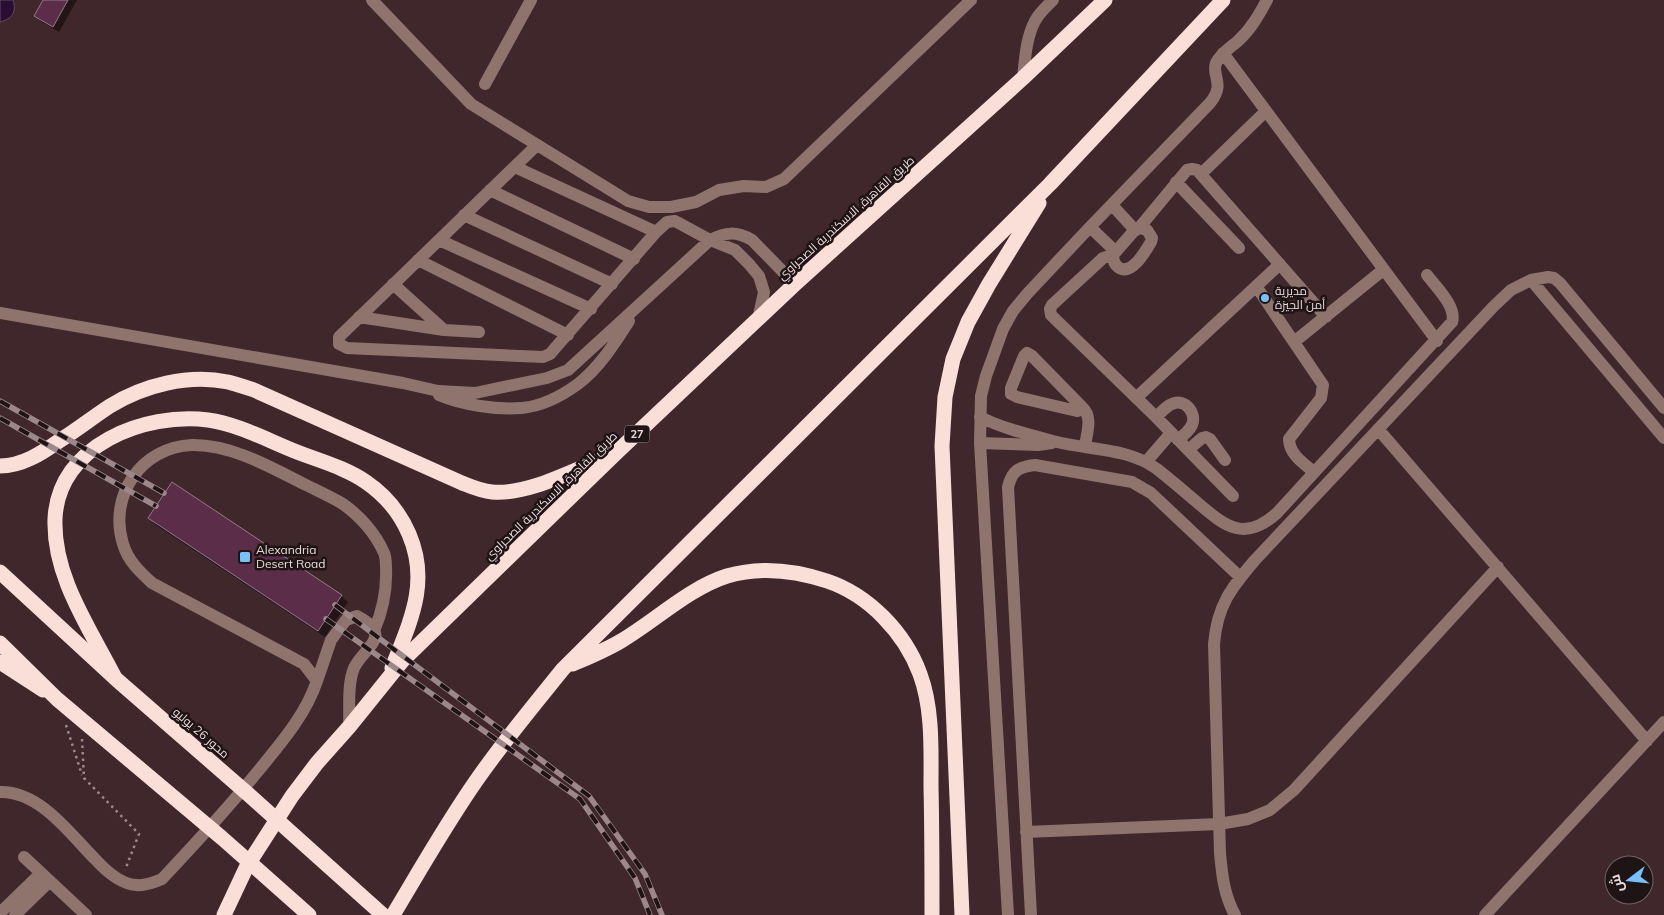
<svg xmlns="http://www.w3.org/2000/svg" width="1664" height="915" font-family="Mulish,Cairo,sans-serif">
	<rect width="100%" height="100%" fill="#40272b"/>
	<path fill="#2b0c32" stroke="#654a65" d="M0,0h13c4,12 -1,19 -13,22z"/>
	<path fill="#0007" d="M44,0h33l-18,32 -17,-10 -7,-6z
		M149,518l192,78 7,6 -23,35 -169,-112z"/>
	<path fill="#5c2d49" stroke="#947a88" d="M43,0h25l-15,27 -19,-11z
		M172,482l170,113 -24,36 -170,-113z"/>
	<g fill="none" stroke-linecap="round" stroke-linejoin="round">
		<path stroke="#9d888b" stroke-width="2.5" stroke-dasharray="2.5 4" stroke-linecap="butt" d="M66,725l16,50
			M82,739l2,39 55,56 -14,36"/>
		<path stroke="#8f746e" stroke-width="12" d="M372,0l99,104 157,97 21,6h22l25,-5 23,-12 25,-4 22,1 18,-8 187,-179
			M1223,53l214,288
			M1023,78c2,-19 3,-40 12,-57 4,-8 12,-15 18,-21
			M485,84l46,-84
			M537,145l-198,192v7l8,4 196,9 7,-3 106,-122 11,-10 8,-1 35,19 25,10 14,14 10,12 5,16 -6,28
			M515,167l141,65
			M1201,174l65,-63
			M1176,182l63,66
			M490,190l144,69
			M1112,205l23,25
			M464,215l148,69
			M1090,227l25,24
			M1139,228l48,-58 5,-1 5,1 129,147
			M1139,228l8,2 5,8 -1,4c-6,10 -20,35 -33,25 -4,-3 -5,-7 -5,-12l20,-23z
			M439,240l152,69
			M1113,255l-10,3 -51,47 -2,4 1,6 105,102 77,79
			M418,260l150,75
			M1531,280l133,158
			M393,284l51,46
			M1256,286l67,99 -2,13 -32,41c0,15 15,25 25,33
			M0,313l403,70 35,8 37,2 72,-15 21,-8 142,-130c16,-8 26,-9 42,0l43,44
			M359,317l85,13 35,2
			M1294,342l89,-72
			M439,395c23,10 58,15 83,13 20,-2 41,-13 56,-24 21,-16 37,-41 51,-63
			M1136,398l144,-134
			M1082,407l-2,3 -3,1 -60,-14 -6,-3v-6l13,-32 3,-3 5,3 50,51c11,10 5,25 3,39
			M980,417c24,12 51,18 77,25 33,8 71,6 100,27 14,11 28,23 42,35 27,23 46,38 78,9l175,-191c5,-15 -16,-35 -25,-47
			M1156,417c5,-4 10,-11 16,-13 13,-6 25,9 20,21 -3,6 -9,11 -14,15
			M1378,429l269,312
			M980,443l58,2 14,-2
			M1188,450l14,-12 4,-1 4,2 15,21
			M1146,462l25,-29
			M317,681l14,-41 15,-20 11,-4c38,20 7,31 -3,52 -7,17 -4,41 -5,59
			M0,792c40,-1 70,42 95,67 10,11 25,25 41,26 9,1 17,-2 26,-6 33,-35 66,-71 97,-109 22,-27 46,-54 58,-89l-13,-17 -152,-81c-12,-11 -24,-22 -29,-39 -15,-48 18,-97 69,-99 39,-1 80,23 114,40 12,6 25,12 37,19 17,12 33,30 41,49 2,4 2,10 2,15 1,22 -3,42 -12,63
			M1026,832l193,-8 29,-5 22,-9 24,-20 204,-223
			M24,857l62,58
			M0,913l41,-40
			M15,915l35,-34
			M1008,915l-28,-472 1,-47 5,-20 17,-47 10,-18 14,-17 63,-67 120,-124c16,-20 1,-27 6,-40 5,-10 14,-15 22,-22 13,-12 21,-26 29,-41
			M1031,915l-23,-428c4,-17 11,-20 27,-22l97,17 19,11 89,84
			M1235,915c-11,-20 -13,-40 -15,-62l-6,-209c3,-38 17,-56 41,-84l239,-254 17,-16 20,-10 17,-3 6,1 6,5 104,125
			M1485,915l179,-193"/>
		<path stroke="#fadfd8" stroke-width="15" d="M0,466c22,0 42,-13 59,-25 18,-11 34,-24 51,-35 34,-21 78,-32 118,-24 8,2 17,5 26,8l208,93c10,4 19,8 30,9 37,3 81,-22 115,-35
			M0,662l43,28
			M573,664c16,-7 33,-14 48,-23 34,-20 68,-53 106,-65 34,-10 67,-6 100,5 42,14 78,52 93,93 13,35 11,76 11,113 1,42 1,85 1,128
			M114,676c-25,-49 -61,-100 -59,-157 3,-74 90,-107 153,-99 30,4 61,21 89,32 23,9 49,16 69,30 19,13 34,31 43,52 21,49 1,88 -17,134
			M224,915l23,-49 45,-70 25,-33 32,-36 54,-67 213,-207 179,-169 228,-206 82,-78
			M393,915c27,-45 53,-91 83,-134 27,-39 57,-75 87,-112l487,-485 173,-184
			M962,915l-20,-469 3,-49 8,-38 15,-37 21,-38 50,-81"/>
		<defs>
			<path id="rail" d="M0,401l164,92
				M0,418l156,88
				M335,605l254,191 56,78 17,41
				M326,619l254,180 55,79 15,37"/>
		</defs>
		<use href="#rail" stroke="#9c878a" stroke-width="5.5"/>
		<use href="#rail" stroke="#1f1415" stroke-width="4" stroke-dasharray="11" stroke-linecap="butt"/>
		<path stroke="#fadfd8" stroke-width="15" d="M0,572l116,107 132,115 135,121
			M0,643l57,56 165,139 87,77"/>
	</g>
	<g fill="#79bff8" stroke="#1f1415" stroke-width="2">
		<circle cx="1265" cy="298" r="5"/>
		<rect x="239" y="551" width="12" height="12" rx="2.5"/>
	</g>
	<g text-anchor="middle" stroke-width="5" stroke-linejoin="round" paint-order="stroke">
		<rect fill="#1f1415" stroke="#ae9fa0" stroke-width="1" x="624.5" y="425.5" width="25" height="17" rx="4"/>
		<g font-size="11" font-weight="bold" fill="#ebdadc">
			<text x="637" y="438">27</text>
		</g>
		<g font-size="12" fill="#ebdadc" stroke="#1f1415">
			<text transform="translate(846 218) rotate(-42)" y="4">طريق القاهرة, الاسكندرية الصحراوي</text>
			<text transform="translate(551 496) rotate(-44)" y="4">طريق القاهرة, الاسكندرية الصحراوي</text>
			<text transform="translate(201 733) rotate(41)" y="4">محور 26 يوليو</text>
		</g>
		<g font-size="12" fill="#ebdadc" stroke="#1f1415" text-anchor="start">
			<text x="1275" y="295">مديرية<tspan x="1275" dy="14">أمن الجيزة</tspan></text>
			<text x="256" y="554">Alexandria<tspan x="256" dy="14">Desert Road</tspan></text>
		</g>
	</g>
	<g transform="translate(1629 880) rotate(254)"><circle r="24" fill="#1f1415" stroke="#716365"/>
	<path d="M0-4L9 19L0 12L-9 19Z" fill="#79bff8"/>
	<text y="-8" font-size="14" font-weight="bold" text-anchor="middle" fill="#ebdadc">ش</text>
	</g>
</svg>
